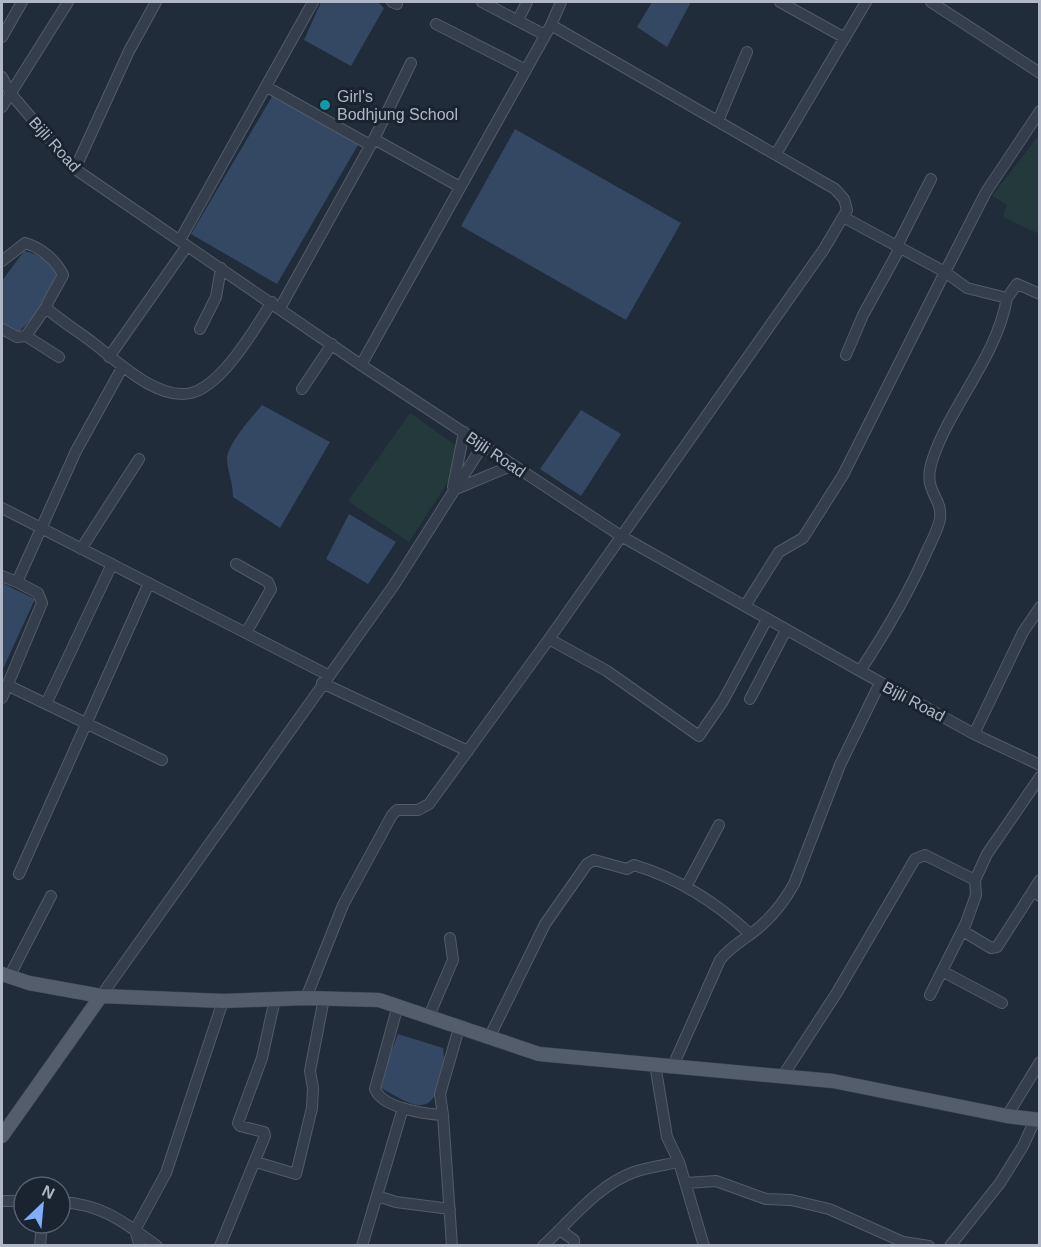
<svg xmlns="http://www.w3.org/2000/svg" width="1041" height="1247" font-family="Helvetica,sans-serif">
	<rect width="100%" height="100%" fill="#212c3b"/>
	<path fill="#23393c" d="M1039,135v99l-36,-17 4,-12 -15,-9z
		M410,413l48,34 -1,21 -48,74 -61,-41z"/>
	<path fill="#344763" d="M321,2h57l6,6 -33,58 -47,-26z
		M652,2h39l-24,45 -30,-20z
		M273,95l85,50 -81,139 -86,-50z
		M515,129l166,94 -55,97 -165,-94z
		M24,251c13,3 28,9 34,22l-16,34 -23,25 -17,-8v-43z
		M262,405l68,37 -50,86 -47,-31c0,-14 -5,-24 -6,-37 -1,-14 25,-43 35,-55z
		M581,410l40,24 -40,62 -41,-27z
		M349,514l47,28 -28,42 -42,-25z
		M2,583l33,16 -33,72z
		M398,1034l45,14c2,12 0,22 -3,34 -10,39 -33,20 -59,6l5,-22z"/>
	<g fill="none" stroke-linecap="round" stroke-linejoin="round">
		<defs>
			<path id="minor" d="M392,2l5,2
				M482,2l63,33
				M780,2l65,36
				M931,2l109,71
				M518,20l9,-18
				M436,24l90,46
				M2,37l20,-35
				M2,77l9,17 64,75 286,196 260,171 239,135 114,63 66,31
				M267,87l103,58
				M2,107l66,-105
				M718,121l29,-69
				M374,139l86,48
				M776,154l90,-152
				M75,169l54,-118 27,-49
				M845,218l100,54 41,-80 54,-81
				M180,240l133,-238
				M897,246l34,-67
				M2,261l23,-18c15,4 31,17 38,32l-16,29v5c15,12 30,22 45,33 24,18 65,59 99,51 32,-8 64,-65 81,-91
				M1007,298l10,-14 23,10
				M280,308l94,-169 37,-76
				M2,329l15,8 9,-1 20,-29
				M200,329l16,-32 5,-29
				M26,336l33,21
				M846,355l17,-40 37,-67
				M109,357l78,-111
				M361,365l190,-340 10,-23
				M302,389l30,-45
				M453,487l11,-55
				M456,489l57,-24
				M2,508l326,167
				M81,549l58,-90
				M236,564l32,18 3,7 -25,44
				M2,576l15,6 59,-131 46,-83
				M745,606l34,-54 24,-14 40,-63 102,-203 22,16 40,10c-10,58 -55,105 -74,160 -12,35 10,37 7,61 -2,11 -9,23 -14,34 -18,42 -41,80 -66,118
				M549,639l58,32 92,65 24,-35 44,-82
				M322,683l146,68
				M7,685l155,75
				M2,698l40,-95 -4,-10 -21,-11
				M750,699l36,-69
				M46,704l66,-140
				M974,734l49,-102 17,-25
				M19,874l130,-291
				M1040,880l-7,11 7,5
				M686,887l33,-62
				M963,931l28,17 6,-1 36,-56
				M942,971l60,32
				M9,977l42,-81
				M930,995l36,-72 10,-28 -1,-15 12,-26 53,-77
				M101,996l293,-411 89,-140
				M306,998l37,-93 49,-90 5,-5h21l11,-6 120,-165 275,-390 23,-39 -3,-11 -9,-10 -284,-164
				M398,1005l-23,84c7,19 50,25 68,26l-3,-21 19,-66
				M429,1016l24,-56 -3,-22
				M489,1038l56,-114 42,-60 7,-4 33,9 7,-4c43,13 83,38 116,69
				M655,1064l12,73 12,25 25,84
				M672,1068l48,-108c12,-16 30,-23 44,-37 12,-11 22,-25 30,-39l46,-119 40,-82
				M784,1074l52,-80 79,-135 10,-4 50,25
				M443,1115l9,131
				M1007,1116l33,-54
				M256,1162l40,12 16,-66 1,-20 -3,-17 14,-73
				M686,1183l30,-2 50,18 25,1 38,9 74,33 26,4
				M377,1196l19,6 54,7
				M2,1201h22
				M60,1202c42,2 64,20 97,44
				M560,1230l14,10v6
				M40,1246l2,-23
				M140,1246l-5,-16 31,-57 57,-172
				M220,1246l45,-110 -1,-4 -24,-6 -2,-3 24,-65 13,-59
				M362,1246l41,-138
				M543,1246c28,-26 55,-61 91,-74 14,-5 31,-7 45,-10
				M950,1246l50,-63 23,-37 12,-26"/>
			<path id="major" d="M2,974l27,9 72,13 122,5 83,-3 73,2 160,54 294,27 174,35 33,4
				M2,1136l99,-140"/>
		</defs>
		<use href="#minor" stroke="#535b69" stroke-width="12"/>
		<use href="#major" stroke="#3e4754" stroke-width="15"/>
		<use href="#minor" stroke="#353e4c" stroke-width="10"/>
		<use href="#major" stroke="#535d6c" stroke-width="14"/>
	</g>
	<circle fill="#0f9aa8" stroke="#1a2330" stroke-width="2" cx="325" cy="105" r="6"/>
	<g text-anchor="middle" stroke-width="6" stroke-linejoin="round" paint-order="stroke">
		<g font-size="16" fill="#b0b8c7" stroke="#1a2330" text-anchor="start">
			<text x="337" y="102">Girl's<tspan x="337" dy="18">Bodhjung School</tspan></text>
		</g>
		<g font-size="16" fill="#b0b8c7" stroke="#1a2330">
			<text transform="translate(55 144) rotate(48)" y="6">Bijli Road</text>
			<text transform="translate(496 454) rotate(34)" y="6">Bijli Road</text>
			<text transform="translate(914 701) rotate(28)" y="6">Bijli Road</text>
		</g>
	</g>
	<rect width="1041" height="1247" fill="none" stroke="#b0b8c7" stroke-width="6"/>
	<g transform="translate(42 1205) rotate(26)"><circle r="28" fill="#1a2330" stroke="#565f6c" stroke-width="1.5"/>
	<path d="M0-4.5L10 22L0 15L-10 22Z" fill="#80aefc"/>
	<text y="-9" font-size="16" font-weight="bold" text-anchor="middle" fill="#b0b8c7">N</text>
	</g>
</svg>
